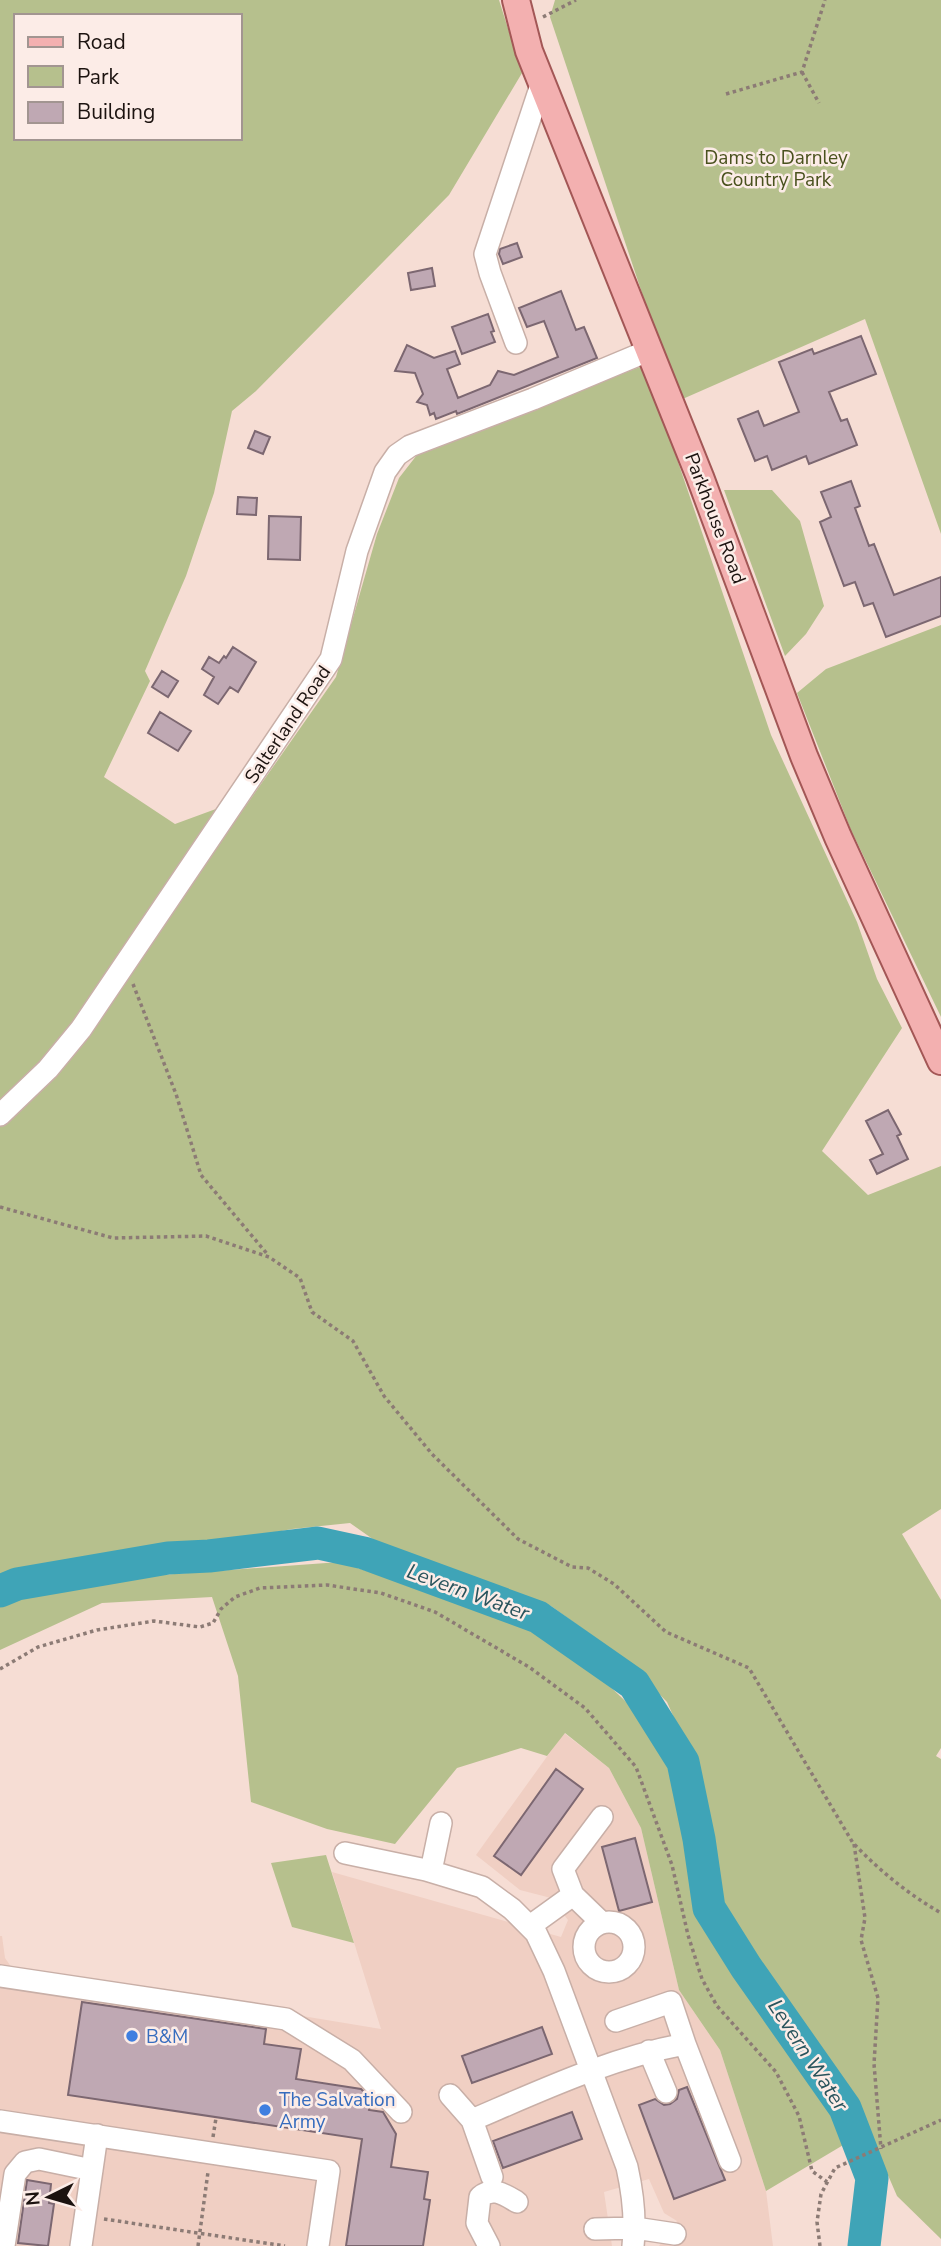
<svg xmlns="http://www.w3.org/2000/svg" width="941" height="2246" font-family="'Nunito Sans',sans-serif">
	<rect width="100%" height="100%" fill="#f6ddd4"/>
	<path fill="#f0cfc3" d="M564,1733l45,35 32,60 38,162 41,60 46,141 7,55h-114l18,-25 -13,-8 -15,-34 -45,13 8,54h-612v-310h2l3,22 7,10 369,61 -49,-157 229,65 7,-17 -17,-22 -31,-8 -44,-35z"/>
	<path fill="#b6c08d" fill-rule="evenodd" d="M0,0h499l23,73 -73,122 -193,196 -24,20 -18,82 -28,83 -41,95 5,10 -46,96 71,47 49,-18 -135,202 -89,100zM16,16h224v122h-224z
		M555,0h386v534l-76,-215 -187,82 -128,-384z
		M645,365l126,370 86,187 20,57 25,49 -80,123 46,44 73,-29v343l-39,25 39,66v148l-5,8 5,3v480l-44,-43 -35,-81 -124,-174 -27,-60 -16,-116 -28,-63 -41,-42 -75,-54 -157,-52 -44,-31 -58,6 -100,19 -71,7 -121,25v-464l81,-75 255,-364 41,-143 22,-56 21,-27z
		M724,490h48l28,31 24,85 -18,28 -21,22z
		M941,625v392l-90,-187 -54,-137 29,-24z
		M340,1562l197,66 43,30 61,58 31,51 21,129 115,183 42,62 -84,50 -46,-141 -41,-60 -38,-162 -32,-60 -44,-35 -18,23 -26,-8 -64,20 -62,76 -68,-15 -76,-27 -13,-126 -26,-79 -110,6 -102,47v-47l8,-4 112,-21z
		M326,1855l28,88 -62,-16 -21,-64z"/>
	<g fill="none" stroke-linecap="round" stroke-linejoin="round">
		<path stroke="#3fa4b7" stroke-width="33" d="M0,1591l17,-7 151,-26 41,-2 109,-13 46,10 174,64 96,67 49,78 16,77 10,69 37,59 99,141 27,70 -8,68"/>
	</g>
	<path fill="#bfa8b3" stroke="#7c6771" stroke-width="2" d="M517,243l5,14 -19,7 -4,-10 1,-5z
		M432,268l3,18 -24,4 -3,-17z
		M561,291l15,39 8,-3 13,31 -140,56 -1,-3 -20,8 -2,-6 -4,2 -3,-10 -10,-3 6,-8 -8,-21 -20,-2 12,-26 27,13 21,-7 5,13 -13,5 11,29 32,-13 8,-14 16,4 44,-18 -14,-36 -17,6 -8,-19z
		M488,314l6,17 -3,1 4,10 -33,12 -10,-27z
		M861,336l15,38 -47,18 12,29 6,-2 10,26 -48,19 -3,-8 -34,14 -5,-14 -12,5 -17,-42 20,-8 6,15 35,-14 -20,-50 33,-13 2,5z
		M255,431l15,6 -7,17 -15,-6z
		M851,481l9,25 -5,2 14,38 5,-2 20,51 47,-18v39l-55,21 -13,-34 -9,3 -9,-24 -11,4 -24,-64 11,-5 -10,-25z
		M238,497l19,1 -1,17 -19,-1z
		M269,516l32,1 -1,43 -32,-1z
		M233,647l23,15 -18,30 -8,-5 -12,17 -14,-9 10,-18 -12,-8 7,-12 10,6 5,-7 2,2z
		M162,671l16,10 -10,16 -16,-10z
		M160,712l31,19 -13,20 -30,-18z
		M888,1110l13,24 -4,2 11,23 -31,15 -7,-14 13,-6 -17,-33z
		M556,1769l27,20 -62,86 -27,-19z
		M635,1838l17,64 -33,9 -17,-64z
		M82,2002l184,27 -2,15 37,5 -5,30 65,10 10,10 -2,11 14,2 13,22 -5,33 37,5 -4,27 6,1 -7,46h-77l16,-107 -294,-44z
		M542,2027l10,27 -80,29 -10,-27z
		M687,2087l38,93 -51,19 -35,-94 16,-6 9,6 6,-1 7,-5 2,-9z
		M572,2112l10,27 -79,29 -10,-27z
		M27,2180l24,4 -2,19 5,1 -6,42 -30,-3z"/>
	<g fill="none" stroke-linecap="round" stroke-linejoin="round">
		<defs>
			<path id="minor" d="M516,343l-26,-70 -5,-19 57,-172
				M0,1115l48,-46 33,-40 250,-370 26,-108 28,-79 12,-17 13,-9 123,-47 117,-49
				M345,1853l81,17 56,17 30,22 24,24 18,38 73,196c6,27 9,52 6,79
				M431,1871l10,-48
				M573,1895l29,28
				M584 1947a25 25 0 1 1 50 0a25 25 0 1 1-50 0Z
				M530,1926l43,-31 -10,-26 39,-52
				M0,1976l286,43 66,41 49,52
				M616,2021l55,-19 14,42
				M649,2051l17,41
				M450,2095l22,25
				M0,2121l329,50 -11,75
				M492,2177l-20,-57c70,-30 138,-62 213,-76l45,117
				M595,2229l40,-1 40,6
				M4,2246l11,-72 10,-12 14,-3 53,11
				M81,2246l16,-111
				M489,2246l-12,-23 3,-26c13,-11 25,-2 37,5"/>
			<path id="major" d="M516,0l13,51 171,426 104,279 34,81 103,224"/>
		</defs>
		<use href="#minor" stroke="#c8afa7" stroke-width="24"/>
		<use href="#major" stroke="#a35756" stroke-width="30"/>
		<path stroke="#8c7b75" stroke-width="3.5" stroke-dasharray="3.5 3.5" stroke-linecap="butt" d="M543,17l33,-17
			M802,72l17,31
			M726,94l76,-22 23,-72
			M133,984l43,110 25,81 67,80
			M0,1207l113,31 93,-2 63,21 31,21 12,34 41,29 31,55 48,58 86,85 54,28 16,1 26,16 52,48 83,36 104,175c27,28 55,51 88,70
			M0,1669l38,-22 59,-17 57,-9 46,6 13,-4 8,-14 14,-12 25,-9 67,-3 54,8 54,19 94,55 56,41 51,59 36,98 16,70 14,44 15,27 59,66 23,44 13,55 15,11
			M854,1844l11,74 -4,22 17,58 -4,66 7,85
			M213,2137l3,-19
			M104,2219l181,27
			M198,2246l10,-74
			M820,2246l-3,-24 4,-28 14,-26 106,-48"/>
		<use href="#minor" stroke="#fff" stroke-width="21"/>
		<use href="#major" stroke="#f3b0b0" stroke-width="26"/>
	</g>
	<g fill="#3f7fe0" stroke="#fcece7" stroke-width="2.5">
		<circle cx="132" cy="2036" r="7"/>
		<circle cx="265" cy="2110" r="7"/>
	</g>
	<g text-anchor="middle" stroke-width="5" stroke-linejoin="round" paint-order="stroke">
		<g font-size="19" fill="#49511d" stroke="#fcece7">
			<text x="776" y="164">Dams to Darnley<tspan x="776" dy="22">Country Park</tspan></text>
		</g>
		<g font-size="19" fill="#1c1310" stroke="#fcece7">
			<text transform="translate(716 518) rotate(69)" y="7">Parkhouse Road</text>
			<text transform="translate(287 724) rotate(-56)" y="7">Salterland Road</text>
		</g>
		<g font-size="19" fill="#366cbe" stroke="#fcece7" text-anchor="start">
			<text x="146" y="2043">B&amp;M</text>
			<text x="279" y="2106">The Salvation<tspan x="279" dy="22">Army</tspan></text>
		</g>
		<g font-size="21" font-style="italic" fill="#28535c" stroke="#fcece7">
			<text transform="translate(468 1592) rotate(20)" y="7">Levern Water</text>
			<text transform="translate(808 2055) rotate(57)" y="7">Levern Water</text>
		</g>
	</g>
	<rect x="14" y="14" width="228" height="126" fill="#fcece7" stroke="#a29591" stroke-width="2"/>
	<rect x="28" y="37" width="35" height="10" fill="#f3b0b0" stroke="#a29591" stroke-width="2"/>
	<text x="77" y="49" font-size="21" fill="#1c1310">Road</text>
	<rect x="28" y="66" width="35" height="21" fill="#b6c08d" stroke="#a29591" stroke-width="2"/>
	<text x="77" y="84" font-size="21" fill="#1c1310">Park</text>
	<rect x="28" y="102" width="35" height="21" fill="#bfa8b3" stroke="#a29591" stroke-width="2"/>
	<text x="77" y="119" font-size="21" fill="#1c1310">Building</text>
	<g transform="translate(49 2197) rotate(265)" stroke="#fcece7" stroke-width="5" paint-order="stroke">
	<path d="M0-5L12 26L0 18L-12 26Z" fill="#1c1310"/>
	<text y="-10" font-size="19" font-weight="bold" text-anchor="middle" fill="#1c1310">N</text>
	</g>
</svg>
